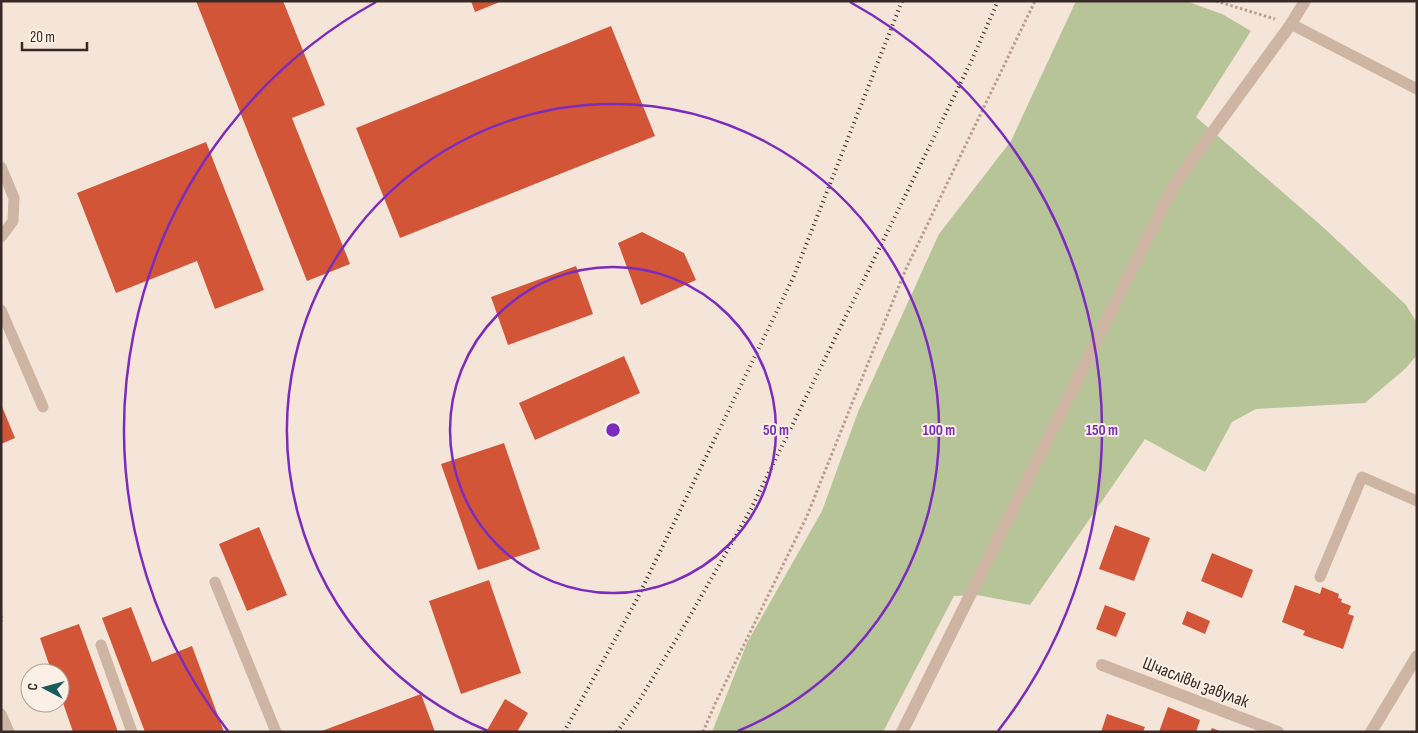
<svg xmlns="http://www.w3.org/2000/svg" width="1418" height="733" font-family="'Sofia Sans Condensed',sans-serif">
	<rect width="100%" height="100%" fill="#f4e5d8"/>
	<path fill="#b7c497" d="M1076,1h110l36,13 29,17 -55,86 128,111 82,77 11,18v32l-11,13 -41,35 -109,6 -24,13 -27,50 -60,-33 -115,166 -53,-10 -23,1 -71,136h-171l35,-89 75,-132 36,-99 81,-178 72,-93z"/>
	<path fill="#d25537" d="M196,1h87l42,104 -33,13 58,146 -43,17z
		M471,1h31l-27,11z
		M611,26l44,110 -255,102 -44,-110z
		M206,142l58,148 -49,19 -18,-48 -81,32 -39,-100z
		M642,232l42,21 12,27 -55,25 -23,-62z
		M576,266l17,48 -85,31 -17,-48z
		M624,356l16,37 -105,47 -16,-37z
		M1,404l14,34 -14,6z
		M504,443l36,106 -62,21 -37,-106z
		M1115,525l35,13 -16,43 -35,-12z
		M259,527l28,68 -40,16 -28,-67z
		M1212,553l41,17 -11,28 -41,-17z
		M489,580l32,93 -60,21 -32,-93z
		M1295,585l25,9 2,-7 17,7 -1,4 4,1 -1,3 10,4 -3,8 6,2 -11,33 -40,-14 2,-4 -23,-9z
		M1105,605l21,8 -10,24 -20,-8z
		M131,607l21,55 40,-16 32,86h-79l-43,-114z
		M1187,611l23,10 -5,13 -23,-10z
		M79,624l39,108h-45l-13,-38v-21h-8l-12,-35z
		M421,694l14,38h-116z
		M505,699l23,14 -11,19h-31z
		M1168,707l32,13 -4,12h-37z
		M1107,714l38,13 -2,5h-42z
		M1212,728l10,4h-12z"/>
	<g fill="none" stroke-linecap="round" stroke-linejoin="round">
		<path stroke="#b99e8d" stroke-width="3" stroke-dasharray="2.5 2.5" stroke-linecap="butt" d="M1216,1l59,18
			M1,616l2,4 -2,1
			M703,732l12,-28 92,-188 98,-245 130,-270"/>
		<path stroke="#cdb4a3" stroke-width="11" d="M1291,24l126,65
			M1,167l13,31 -1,23 -12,16
			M1,310l42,97
			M1320,577l42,-100 55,24
			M215,582l61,150
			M101,645l31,87
			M1,714l8,18"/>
		<path stroke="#cdb4a3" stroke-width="12" d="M1102,665l176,67
			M902,732l272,-547 117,-161 14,-23
			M1371,732l46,-76"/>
		<path stroke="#372a26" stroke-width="4" stroke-dasharray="1 4" stroke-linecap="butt" d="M564,732l72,-131 157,-323 109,-277
			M617,732l19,-26 50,-83 65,-114 219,-445 28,-63"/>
	</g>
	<g fill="none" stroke="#7b2cbf" stroke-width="2.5">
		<circle cx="613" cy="430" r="163"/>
		<path d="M488 731A326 326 0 1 1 738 731"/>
		<path d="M228 731A489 489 0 0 1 376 2M850 2A489 489 0 0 1 998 731"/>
	</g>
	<g text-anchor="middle" stroke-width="4" stroke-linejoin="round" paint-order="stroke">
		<g font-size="18" fill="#372a26" stroke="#fbf0e5">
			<text transform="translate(1196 682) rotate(21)" y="6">Шчаслівы завулак</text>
		</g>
	</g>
	<circle cx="613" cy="430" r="8" fill="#7b2cbf" stroke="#fbf0e5" stroke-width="2.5"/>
	<g font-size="15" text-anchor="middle" font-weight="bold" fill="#7b2cbf" stroke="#fbf0e5" stroke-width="4" stroke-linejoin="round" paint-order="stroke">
		<text x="776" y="435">50 m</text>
		<text x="939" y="435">100 m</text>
		<text x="1102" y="435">150 m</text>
	</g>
	<rect width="1418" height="733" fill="none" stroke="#372a26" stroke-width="5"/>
	<g transform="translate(45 688) rotate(276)"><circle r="24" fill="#fbf0e5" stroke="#ada199"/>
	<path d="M0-4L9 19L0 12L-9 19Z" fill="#175c5d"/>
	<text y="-8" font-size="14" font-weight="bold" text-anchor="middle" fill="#372a26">С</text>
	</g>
	<path d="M22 42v8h65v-8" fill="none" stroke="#372a26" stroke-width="2.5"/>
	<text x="30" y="42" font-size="15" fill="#372a26" stroke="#fbf0e5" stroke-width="4" paint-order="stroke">20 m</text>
</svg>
